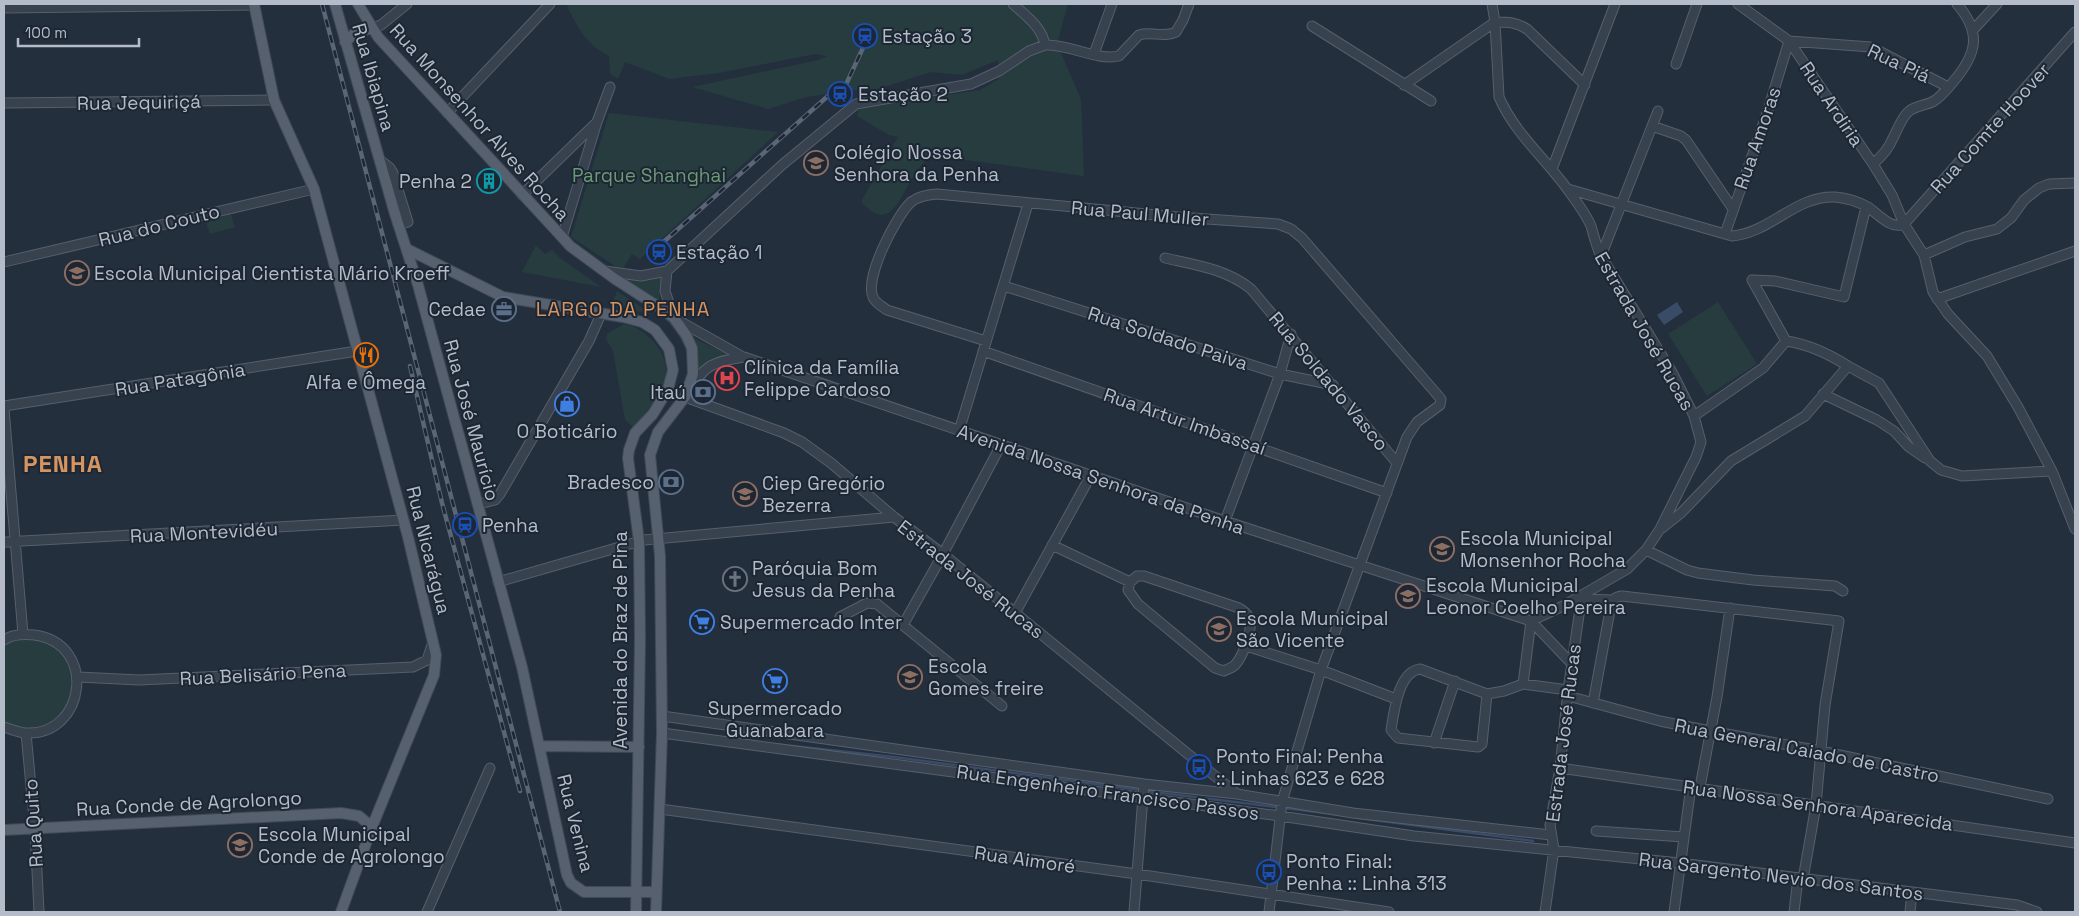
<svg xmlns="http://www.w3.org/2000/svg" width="2079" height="916" font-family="'Space Grotesk',sans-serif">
	<rect width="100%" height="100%" fill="#242f3e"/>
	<path fill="#263c3f" d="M567,4h501l-11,40 24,55 3,77 -154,-21c-6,7 -13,14 -17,22 -13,21 -23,56 -51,26v-3l36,-63 -9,-2 -32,-19 1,-6 11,-4 111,-16 19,-11 -1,-19 -36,15 -31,-3 -53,17h-16l-56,8 -38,12 -76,-22 126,-27 9,-4 -12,-2 -96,19 -50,6 -44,-17 -7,17 -8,-5 -1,-18c-25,-14 -27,-23 -41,-47z
		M609,113l169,19 -138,127 -8,-5 -8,13 -6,1 -47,-31z
		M231,214l4,13 -25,7 -4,-12z
		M536,245l9,9 7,-4 8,8 41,29 -79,-15z
		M610,274c21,6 31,10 52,3 -15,48 39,65 74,79l-16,4 -40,36c3,-7 7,-15 8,-22 6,-44 -48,-76 -78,-100z
		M617,291l34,23 -40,-8z
		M1718,302l39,62 -50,32 -39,-62z
		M624,324c12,2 20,8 29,17 28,30 5,63 -18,88l-10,-9 -12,-69 -7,-12 1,-5z
		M24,639c7,1 16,1 23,4 45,21 27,91 -21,86 -7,-1 -16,-5 -22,-7v-77l4,-3z"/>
	<path fill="#394c67" d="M1677,302l6,10 -19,13 -7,-10z"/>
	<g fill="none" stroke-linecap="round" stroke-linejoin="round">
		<path stroke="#394c67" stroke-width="2.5" d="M774,744l120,13 247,33
			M1146,791l195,24
			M1359,818l174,23"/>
		<defs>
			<path id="minor" d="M1492,4l3,18 4,75c16,37 47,62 69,93 8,11 18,24 23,36 3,10 5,20 10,30l71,116 22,44 7,26 -5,15 -36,72 -14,21 -19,19 -62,36 -34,16
				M1738,4l51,37 84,123 19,31 12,29 20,31 9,37 15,22 39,42 31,51 34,64 23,58
				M4,8l250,-3
				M1312,26l119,75
				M372,28l9,-3 26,-21
				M1973,30l24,-26
				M1789,41l82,6 77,40
				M1045,45c25,-1 51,16 74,11l20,-21c12,-4 25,3 37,-3l7,-12 6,-16
				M1094,54l18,-50
				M1676,64l21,-60
				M1404,85l91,-63c13,0 21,0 32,7l58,56
				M4,103l270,-3
				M447,113l103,-109
				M1652,126l29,10 5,4 47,69
				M380,160l10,8 3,5 15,49 -10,2
				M1873,164c8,-7 15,-14 19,-24 5,-9 8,-19 15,-27 7,-8 19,-7 27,-12 8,-5 14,-13 19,-19 24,-28 29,-49 4,-78
				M1552,169l63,-165
				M1568,189l164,47c38,-3 64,-41 103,-39 11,1 24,5 33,10 10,7 23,23 36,17
				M522,195l73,-71
				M1904,224l171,-192
				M1725,234l43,-124 21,-69
				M562,237l35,-115 13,-35
				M1924,255l41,-18 32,-8 14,-11 13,-18 15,-12 10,-4 26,-1
				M1601,256l57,-145
				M1165,258c31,7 61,11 86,31l146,174
				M4,262l310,-73
				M605,271l36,5 26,-5 115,-106 74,-61 115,-20 28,-13 30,-20 16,-6c-3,-18 -19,-29 -32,-41
				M667,271l-2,20 9,27 69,39
				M1752,280l23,1 69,16 22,-90
				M1752,280l34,61
				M1004,286l276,88 53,11
				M1937,299l138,-48
				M986,341l-99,-31c-5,-4 -12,-7 -14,-13 -9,-19 23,-81 38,-95 8,-6 16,-7 26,-8l241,23 100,7 13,5 11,9 139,161 -1,6 -23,17 -10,15 -86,233 -39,132 -13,110
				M983,351l404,142
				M1823,394l54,26 17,11 15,16 16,11
				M4,406l353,-55
				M4,409l19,225
				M1694,416l69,-48 23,-27c22,3 43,13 62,25
				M959,431l69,-227
				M483,503l12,-3 5,-6 89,-153 12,-27
				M1225,521l55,-147 11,-40
				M1662,528l19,-15 50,-52 74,-45 43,-50 31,17 51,78 11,9 21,6 90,-5
				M4,542l400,-22
				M1052,545l78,37
				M1646,550l41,20 11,3 55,7 82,6 8,5
				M1137,576h7l95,32c3,2 8,5 9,8 7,11 -5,40 -13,49 -3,3 -7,4 -11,6l-9,-3 -77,-64 -10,-14 2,-8z
				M498,582l146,-42 250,-23
				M1582,599l30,1
				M1015,613l76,-138
				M840,617l27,-14 10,1 125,102
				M903,625l40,-71 58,-109
				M4,640c9,-6 19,-6 30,-5 64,8 52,101 -8,98 -7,0 -15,-4 -22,-6
				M1246,646l75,24 75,29
				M78,677l61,3 274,-13 14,-7 6,-18
				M1523,684l8,-63
				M1487,694l-5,50 -4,3 -80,-9 -7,-8c3,-18 7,-58 29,-61l67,25 17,-3 19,-7 45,6
				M1568,696l92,25 50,10 111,20 227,48
				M1593,703l18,-98c2,-7 5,-8 11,-9l217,25 -14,84 -9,100 -13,74
				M662,716l482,68 93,10 116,19 198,22
				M26,733l9,96 4,83
				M662,733l618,83 134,20 266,27 337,42 20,7
				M1434,743l21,-62
				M1560,768l515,75
				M1700,787l17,-90 13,-89
				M1237,794l-294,-240 -49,-37 -63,-54 -29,-21 -18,-9 -99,-36c18,-30 24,-35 59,-40l481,164 306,100 41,43
				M660,809l477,65 252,38
				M1596,831l88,6
				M427,912l63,-144
				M1134,912l10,-128
				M1545,912l9,-63 -4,-24 10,-57 8,-78 14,-95
				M1674,912l17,-126
				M1794,912l4,-34
				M1910,912l2,-20"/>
			<path id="major" d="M254,4l20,96 40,89 94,348 28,118 -2,20 -62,152 -31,85
				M335,4l60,210 23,71 104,382 45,208 4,8 13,9h72
				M358,4l20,33 184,200 8,9 45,33 50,32 9,7 12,17 6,13 1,26 -8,23 -27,35 -8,23 10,101 2,177 -6,179
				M345,42l10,-9 17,-5
				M407,249l96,48 120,20 19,5 13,8 14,19 4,21 -5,19 -15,25 -18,19 -6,17 -1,8 11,83 1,98 -4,273
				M539,746l100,1
				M4,830l337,-17 18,3 13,11"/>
		</defs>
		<use href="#minor" stroke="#565f6c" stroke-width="11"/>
		<use href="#major" stroke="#414a57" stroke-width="12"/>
		<use href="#minor" stroke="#38414e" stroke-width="9"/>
		<use href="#major" stroke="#56606e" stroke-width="10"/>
		<defs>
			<path id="rail" d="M322,4l238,908
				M843,91l25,-54
				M659,246l178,-158
				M410,366l32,137 78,288"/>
		</defs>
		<use href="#rail" stroke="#5a6575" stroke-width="4.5"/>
		<use href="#rail" stroke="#1d2633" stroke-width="2.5" stroke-dasharray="8" stroke-linecap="butt"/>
	</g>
	<defs>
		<symbol id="station-ring" viewBox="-11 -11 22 22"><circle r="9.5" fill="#1d2633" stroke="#1a4fb4" stroke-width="1.5"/><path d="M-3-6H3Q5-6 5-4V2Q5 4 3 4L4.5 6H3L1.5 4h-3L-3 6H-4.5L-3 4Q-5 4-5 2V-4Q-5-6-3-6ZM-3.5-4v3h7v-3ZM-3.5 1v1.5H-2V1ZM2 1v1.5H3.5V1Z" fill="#1a4fb4"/></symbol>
		<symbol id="school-ring" viewBox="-11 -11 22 22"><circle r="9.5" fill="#1d2633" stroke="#8d6e63" stroke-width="1.5"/><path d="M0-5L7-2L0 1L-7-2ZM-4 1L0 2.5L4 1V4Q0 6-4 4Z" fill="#8d6e63"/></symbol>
		<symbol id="building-ring" viewBox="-11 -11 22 22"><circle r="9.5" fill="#1d2633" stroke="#0f9aa8" stroke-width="1.5"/><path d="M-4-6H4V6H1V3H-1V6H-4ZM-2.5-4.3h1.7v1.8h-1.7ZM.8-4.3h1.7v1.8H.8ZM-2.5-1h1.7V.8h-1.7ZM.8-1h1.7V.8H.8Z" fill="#0f9aa8"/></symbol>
		<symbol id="office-ring" viewBox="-11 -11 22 22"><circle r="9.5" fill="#1d2633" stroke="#5c6f8a" stroke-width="1.5"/><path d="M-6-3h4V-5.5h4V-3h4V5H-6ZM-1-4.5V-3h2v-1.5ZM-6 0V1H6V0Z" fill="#5c6f8a"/></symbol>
		<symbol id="restaurant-ring" viewBox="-11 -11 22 22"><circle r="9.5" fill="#1d2633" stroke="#e8710a" stroke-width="1.5"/><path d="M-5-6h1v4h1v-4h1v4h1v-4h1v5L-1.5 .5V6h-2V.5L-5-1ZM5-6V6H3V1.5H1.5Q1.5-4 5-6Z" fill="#e8710a"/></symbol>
		<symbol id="hospital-ring" viewBox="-11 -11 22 22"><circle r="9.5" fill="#1d2633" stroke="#e0444e" stroke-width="1.5"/><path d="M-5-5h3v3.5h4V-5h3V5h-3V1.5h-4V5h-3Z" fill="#e0444e"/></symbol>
		<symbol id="bank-ring" viewBox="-11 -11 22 22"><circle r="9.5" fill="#1d2633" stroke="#5c6f8a" stroke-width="1.5"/><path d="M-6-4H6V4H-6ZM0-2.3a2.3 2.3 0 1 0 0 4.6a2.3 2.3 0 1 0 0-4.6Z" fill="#5c6f8a"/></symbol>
		<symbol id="shop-ring" viewBox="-11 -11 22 22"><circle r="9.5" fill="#1d2633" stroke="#3f7fe0" stroke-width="1.5"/><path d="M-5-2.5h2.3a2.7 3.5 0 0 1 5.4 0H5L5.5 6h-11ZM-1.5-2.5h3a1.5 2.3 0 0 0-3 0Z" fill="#3f7fe0"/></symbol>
		<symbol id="church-ring" viewBox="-11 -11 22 22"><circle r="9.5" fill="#1d2633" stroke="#6b7280" stroke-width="1.5"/><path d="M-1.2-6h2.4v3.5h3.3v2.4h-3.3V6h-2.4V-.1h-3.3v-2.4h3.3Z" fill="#6b7280"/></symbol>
		<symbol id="supermarket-ring" viewBox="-11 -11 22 22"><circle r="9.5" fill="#1d2633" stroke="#3f7fe0" stroke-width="1.5"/><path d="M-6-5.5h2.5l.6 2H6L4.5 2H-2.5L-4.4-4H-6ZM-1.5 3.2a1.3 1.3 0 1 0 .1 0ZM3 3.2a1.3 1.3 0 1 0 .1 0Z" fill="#3f7fe0"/></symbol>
		<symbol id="bus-ring" viewBox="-11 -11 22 22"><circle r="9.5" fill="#1d2633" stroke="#1a4fb4" stroke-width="1.5"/><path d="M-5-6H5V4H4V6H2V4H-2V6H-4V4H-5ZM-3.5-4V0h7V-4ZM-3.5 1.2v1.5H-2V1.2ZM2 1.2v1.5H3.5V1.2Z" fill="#1a4fb4"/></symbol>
	</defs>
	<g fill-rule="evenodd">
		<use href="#station-ring" x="851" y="22" width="28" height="28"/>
		<use href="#station-ring" x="826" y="80" width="28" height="28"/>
		<use href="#school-ring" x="802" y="149" width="28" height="28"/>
		<use href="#building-ring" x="475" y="167" width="28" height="28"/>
		<use href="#station-ring" x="645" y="238" width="28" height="28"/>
		<use href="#school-ring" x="63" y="259" width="28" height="28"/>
		<use href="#office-ring" x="490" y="295" width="28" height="28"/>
		<use href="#restaurant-ring" x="352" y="341" width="28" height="28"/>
		<use href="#hospital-ring" x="713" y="364" width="28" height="28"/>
		<use href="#bank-ring" x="689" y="378" width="28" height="28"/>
		<use href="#shop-ring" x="553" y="390" width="28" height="28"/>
		<use href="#bank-ring" x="657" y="468" width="28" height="28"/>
		<use href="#school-ring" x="731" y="480" width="28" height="28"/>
		<use href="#station-ring" x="451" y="511" width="28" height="28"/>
		<use href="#school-ring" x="1428" y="535" width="28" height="28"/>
		<use href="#church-ring" x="721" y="565" width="28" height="28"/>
		<use href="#school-ring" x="1394" y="582" width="28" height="28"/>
		<use href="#supermarket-ring" x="688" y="608" width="28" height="28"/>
		<use href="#school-ring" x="1205" y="615" width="28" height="28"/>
		<use href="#school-ring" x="896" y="663" width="28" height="28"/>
		<use href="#supermarket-ring" x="761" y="667" width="28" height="28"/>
		<use href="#bus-ring" x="1185" y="753" width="28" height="28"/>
		<use href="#school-ring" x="226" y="831" width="28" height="28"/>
		<use href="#bus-ring" x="1255" y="858" width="28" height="28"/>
	</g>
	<g text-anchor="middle" stroke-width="4" stroke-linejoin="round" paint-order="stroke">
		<g font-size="19" fill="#b4bcc9" stroke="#1d2633" text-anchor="start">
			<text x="882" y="43">Estação 3</text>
			<text x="858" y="101">Estação 2</text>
			<text x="834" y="159">Colégio Nossa<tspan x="834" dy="22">Senhora da Penha</tspan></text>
			<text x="472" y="188" text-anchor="end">Penha 2</text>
			<text x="676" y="259">Estação 1</text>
			<text x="94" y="280">Escola Municipal Cientista Mário Kroeff</text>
			<text x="486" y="316" text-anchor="end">Cedae</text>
			<text x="744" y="374">Clínica da Família<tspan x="744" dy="22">Felippe Cardoso</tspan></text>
			<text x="366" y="389" text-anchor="middle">Alfa e Ômega</text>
			<text x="686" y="399" text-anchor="end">Itaú</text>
			<text x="567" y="438" text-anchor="middle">O Boticário</text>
			<text x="654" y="489" text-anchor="end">Bradesco</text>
			<text x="762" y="490">Ciep Gregório<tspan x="762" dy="22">Bezerra</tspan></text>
			<text x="482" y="532">Penha</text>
			<text x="1460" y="545">Escola Municipal<tspan x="1460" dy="22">Monsenhor Rocha</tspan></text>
			<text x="752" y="575">Paróquia Bom<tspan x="752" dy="22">Jesus da Penha</tspan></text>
			<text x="1426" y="592">Escola Municipal<tspan x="1426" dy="22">Leonor Coelho Pereira</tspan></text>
			<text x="1236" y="625">Escola Municipal<tspan x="1236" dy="22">São Vicente</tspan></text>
			<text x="720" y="629">Supermercado Inter</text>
			<text x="928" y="673">Escola<tspan x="928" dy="22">Gomes freire</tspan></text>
			<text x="775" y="715" text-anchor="middle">Supermercado<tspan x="775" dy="22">Guanabara</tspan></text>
			<text x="1216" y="763">Ponto Final: Penha<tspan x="1216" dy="22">:: Linhas 623 e 628</tspan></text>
			<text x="258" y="841">Escola Municipal<tspan x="258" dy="22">Conde de Agrolongo</tspan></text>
			<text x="1286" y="868">Ponto Final:<tspan x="1286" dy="22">Penha :: Linha 313</tspan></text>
		</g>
		<g font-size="19" fill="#b4bcc9" stroke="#1d2633">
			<text transform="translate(1899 63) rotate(25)" y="7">Rua Piá</text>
			<text transform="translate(374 77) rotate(74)" y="7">Rua Ibiapina</text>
			<text transform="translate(139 102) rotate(-1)" y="7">Rua Jequiriçá</text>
			<text transform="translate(1832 104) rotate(56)" y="7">Rua Ardiria</text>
			<text transform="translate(480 122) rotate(48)" y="7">Rua Monsenhor Alves Rocha</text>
			<text transform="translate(1990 128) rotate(-48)" y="7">Rua Comte Hoover</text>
			<text transform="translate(1757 138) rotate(-71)" y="7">Rua Amoras</text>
			<text transform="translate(1140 213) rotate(5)" y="7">Rua Paul Muller</text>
			<text transform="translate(159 225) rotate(-14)" y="7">Rua do Couto</text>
			<text transform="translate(1645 331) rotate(60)" y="7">Estrada José Rucas</text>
			<text transform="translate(1168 338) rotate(18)" y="7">Rua Soldado Paiva</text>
			<text transform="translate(180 379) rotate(-9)" y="7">Rua Patagônia</text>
			<text transform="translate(1329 381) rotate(50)" y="7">Rua Soldado Vasco</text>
			<text transform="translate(472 420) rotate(75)" y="7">Rua José Maurício</text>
			<text transform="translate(1185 421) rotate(19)" y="7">Rua Artur Imbassaí</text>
			<text transform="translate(1101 479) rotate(19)" y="7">Avenida Nossa Senhora da Penha</text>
			<text transform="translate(204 532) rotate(-3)" y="7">Rua Montevidéu</text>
			<text transform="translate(429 550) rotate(76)" y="7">Rua Nicarágua</text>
			<text transform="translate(971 579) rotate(38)" y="7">Estrada José Rucas</text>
			<text transform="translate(620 640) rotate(-90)" y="7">Avenida do Braz de Pina</text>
			<text transform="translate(263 674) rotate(-3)" y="7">Rua Belisário Pena</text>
			<text transform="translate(1563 733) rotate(-83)" y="7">Estrada José Rucas</text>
			<text transform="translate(1807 750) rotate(11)" y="7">Rua General Caiado de Castro</text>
			<text transform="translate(1108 792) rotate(8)" y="7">Rua Engenheiro Francisco Passos</text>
			<text transform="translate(189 803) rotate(-3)" y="7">Rua Conde de Agrolongo</text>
			<text transform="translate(1818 805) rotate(8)" y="7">Rua Nossa Senhora Aparecida</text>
			<text transform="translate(33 823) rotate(-94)" y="7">Rua Quito</text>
			<text transform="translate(576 823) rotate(76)" y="7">Rua Venina</text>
			<text transform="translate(1025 859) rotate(8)" y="7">Rua Aimoré</text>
			<text transform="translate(1781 876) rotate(7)" y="7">Rua Sargento Nevio dos Santos</text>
		</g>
		<g font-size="19" fill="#6b9a76" stroke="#1d2633">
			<text x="649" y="182">Parque Shanghai</text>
		</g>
		<g font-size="20" letter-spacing="1" fill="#d59563" stroke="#1d2633">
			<text x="623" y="316">LARGO DA PENHA</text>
		</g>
		<g font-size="24" font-weight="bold" letter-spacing="1" fill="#d59563" stroke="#1d2633">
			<text x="63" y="472">PENHA</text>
		</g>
	</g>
	<rect width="2079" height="916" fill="none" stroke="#b4bcc9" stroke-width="10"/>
	<path d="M18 38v8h121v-8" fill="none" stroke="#b4bcc9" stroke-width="2.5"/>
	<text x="25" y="38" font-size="15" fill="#b4bcc9" stroke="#1d2633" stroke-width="4" paint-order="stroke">100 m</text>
</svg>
